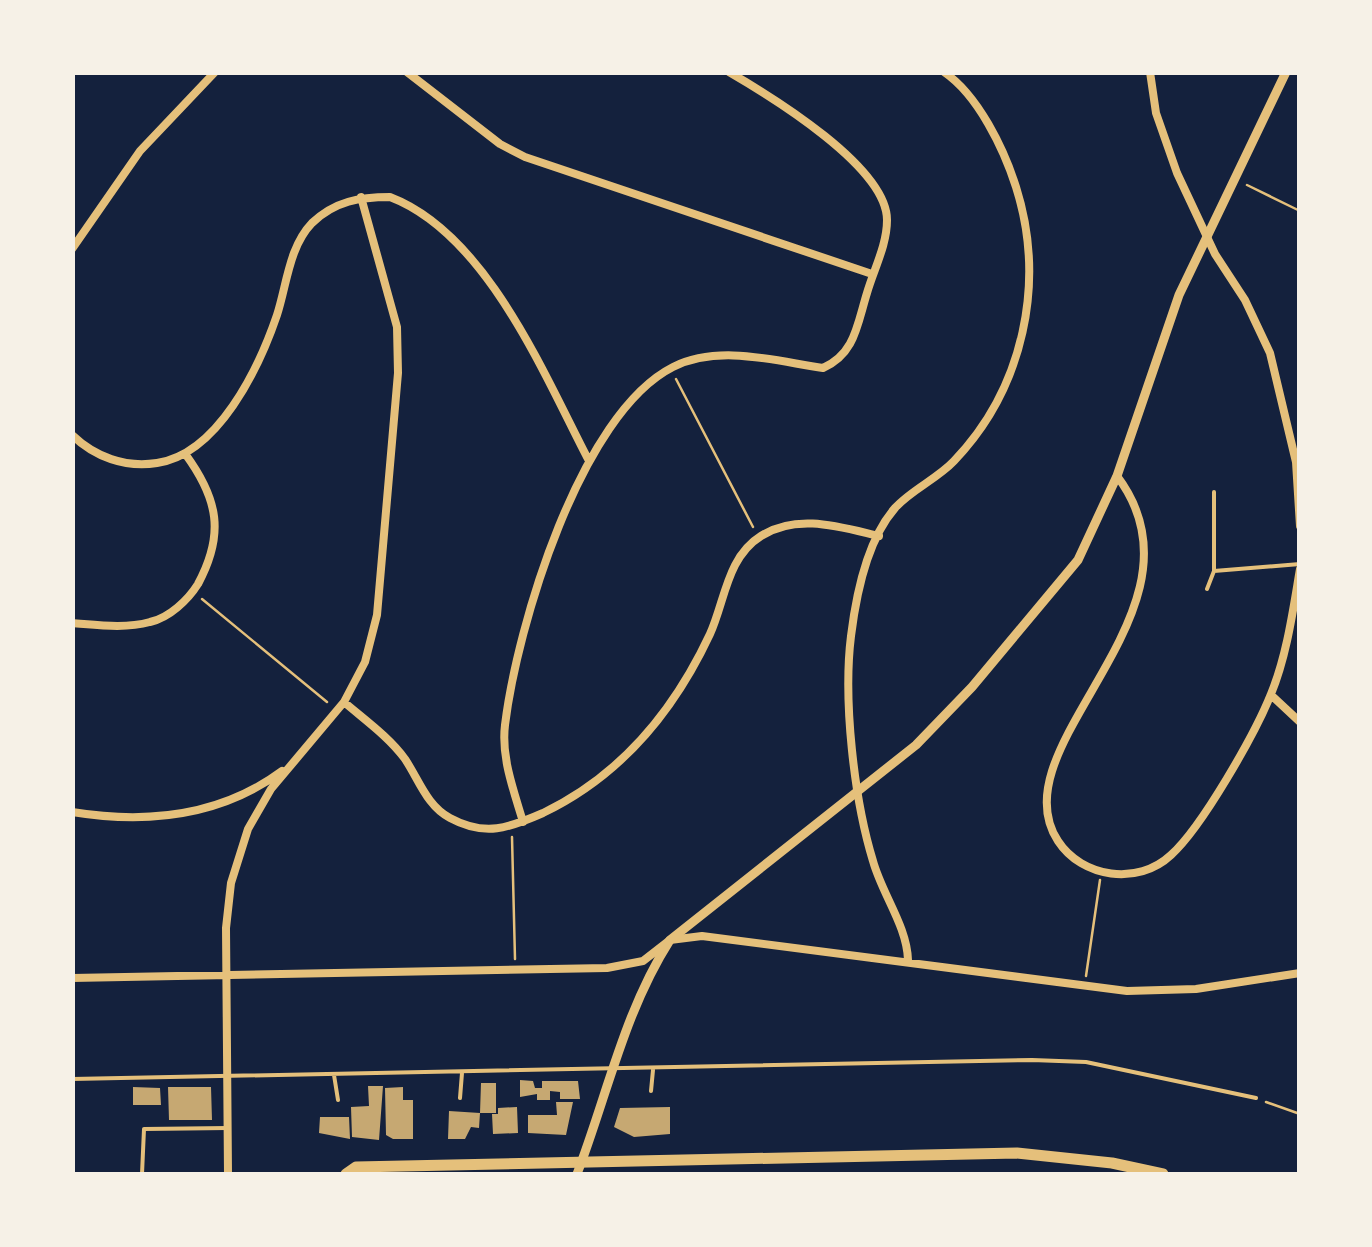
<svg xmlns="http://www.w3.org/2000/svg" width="1372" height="1247" font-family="'Noto Sans',sans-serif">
	<rect width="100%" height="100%" fill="#14213d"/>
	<path fill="#c6a872" d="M520,1080l13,1 2,7h7v-7h36l2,18h-20v-7l-10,-1v9h-13v-6l-17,3z
		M481,1083h15v30h-16z
		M368,1086h15l-4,54 -27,-3 -1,-30 18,-1z
		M133,1087l27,1 1,17h-28z
		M168,1087h43l1,33h-43z
		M403,1087v13h10v39h-20l-7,-4 -1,-47z
		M556,1102h17l-7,33 -38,-2v-18h29z
		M517,1107l1,26 -25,1 -1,-20h6v-6z
		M670,1107v27l-36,3 -20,-10 6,-19z
		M449,1111l31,2 -1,15 -8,-1 -6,12h-17z
		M320,1117h29l1,22 -31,-6z"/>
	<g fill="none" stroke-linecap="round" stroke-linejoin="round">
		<path stroke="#e5c07b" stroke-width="2.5" d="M1247,185l53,26
			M676,379l77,148
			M202,599l125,103
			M512,837l3,122
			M1086,976l14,-96
			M1266,1102l34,12"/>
		<path stroke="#e5c07b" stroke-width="4" d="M1214,492v79l86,-7
			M1207,589l7,-18
			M334,1075l4,25
			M72,1079l960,-19 54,2 170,36
			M651,1091l2,-21
			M460,1098l2,-25
			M142,1174l2,-45 84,-1"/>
		<path stroke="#e5c07b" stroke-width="8" d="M407,72l93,72 25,13 347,117
			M1150,72l6,41 21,60 38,81 30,46 25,53 26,109 4,64
			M72,249l68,-98 75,-79
			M72,435c23,22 53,33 85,28 61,-9 102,-95 120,-148 10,-31 12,-68 35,-92 23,-22 48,-26 78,-26 97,37 154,178 199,264
			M1117,476c102,135 -122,269 -59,365 24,37 80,45 113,14 31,-28 84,-121 100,-161 16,-39 22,-84 29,-125
			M72,623c26,2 53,6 78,-1 19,-4 38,-22 48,-38 27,-50 20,-85 -12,-129
			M1271,695l29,27
			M344,702c21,18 45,35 61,57 14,21 22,47 45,59 35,19 59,10 93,-5 77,-37 131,-102 167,-179 15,-33 17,-77 51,-98 36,-23 79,-9 118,0
			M72,812c74,12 148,5 210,-41
			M523,822c-9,-31 -22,-64 -18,-97 12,-98 75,-311 168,-358 46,-23 102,-6 150,1 32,-14 34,-43 44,-75 7,-24 20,-48 20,-73 0,-53 -115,-123 -158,-148
			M908,960c-1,-34 -26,-66 -35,-99 -19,-62 -30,-161 -22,-225 5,-41 16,-96 44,-128 16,-18 42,-29 59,-47 70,-73 92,-179 62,-274 -12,-38 -38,-92 -72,-115
			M72,978l535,-10 36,-7 27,-21 32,-4 425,55 69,-2 104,-16
			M228,1174l-2,-246 5,-45 17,-54 23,-40 73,-87 21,-40 12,-47 21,-242 -1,-46 -36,-130"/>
		<path stroke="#e5c07b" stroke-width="9" d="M577,1174c30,-78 47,-162 93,-234l246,-195 56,-58 106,-127 39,-84 62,-181 107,-223"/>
		<path stroke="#e5c07b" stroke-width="11" d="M346,1174l10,-7 661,-14 95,10 51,11"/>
	</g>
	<rect width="1372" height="1247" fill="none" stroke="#f6f1e7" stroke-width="150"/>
</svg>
